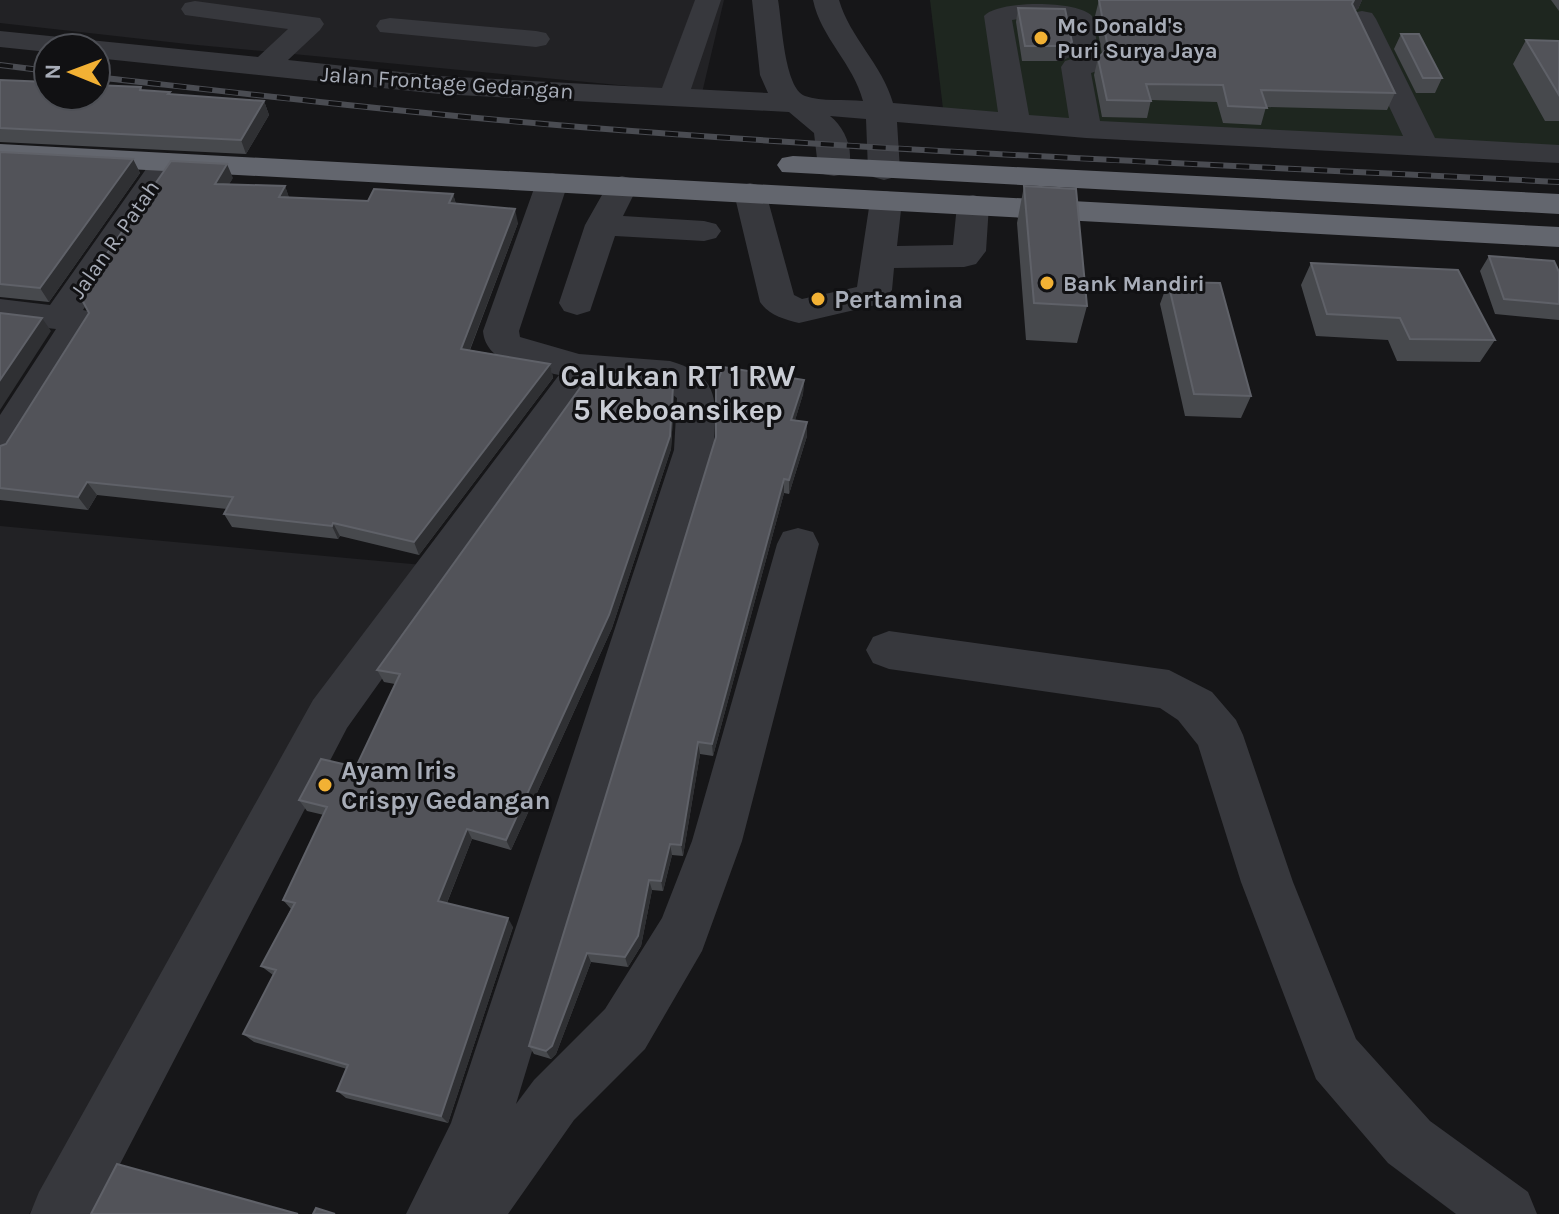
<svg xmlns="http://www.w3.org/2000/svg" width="1559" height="1214" font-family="Karla,sans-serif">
	<rect width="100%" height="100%" fill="#161618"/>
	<path fill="#222225" d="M0,0h724l-22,93 -515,-49 -187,-21z
		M0,526l423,39 -394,649h-29z"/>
	<path fill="#1e261f" d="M930,0h629v146l-615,-29z"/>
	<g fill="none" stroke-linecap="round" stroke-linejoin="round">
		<path fill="#37383d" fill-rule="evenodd" d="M695,0h26l-30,89 77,4 -8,-18 -8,-75h26c4,21 6,88 27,96 16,6 41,3 58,5 -10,-38 -42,-63 -50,-101h26c11,38 43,64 54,103l105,9 -14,-96c14,-16 94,-16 108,0l9,49 -4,6 -6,2 9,48 303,15 -55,-117 4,-6 10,-2 10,2 4,6 59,119 124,7v18l-473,-25 -189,-16 3,48 -5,7 -11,3 -11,-3 -5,-7 -2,-51 -36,-3c16,12 27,40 15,58l-11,2 -11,-2 -5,-7 -4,-34 -25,-21 -350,-18 -343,-36v-10h-48v4l-48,-5v-16l258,26 30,-28 -103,-14 -4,-6 4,-6 10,-2 125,17 4,6 -4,6 -32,30 151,16 223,12zM1025,18l40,3 7,38 -7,2 -4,6 8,51 -40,-3 -17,-95z
			M390,18l146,13 10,2 4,6 -4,6 -10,2 -156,-15 -4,-6 4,-6z
			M167,153l11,2 5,7 -100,148 4,1 8,14 -81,131 -14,4v-45l56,-86 -56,-6v-24l50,6 106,-150z
			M552,173l11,3 5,7 -49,148 1,6 59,17 91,7c54,16 45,43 44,89l-198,654 18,-24 71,-71 57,-91 30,-77 85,-297 6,-12 15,-4 15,4 6,12 -77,297 -40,110 -57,98 -71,71 -66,94h-102l45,-91 223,-673 3,-52 -16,-12 -67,-5 -247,347 -253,486h-64l9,-22 274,-492 246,-325c-27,-7 -73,-9 -76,-44l53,-148 5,-7z
			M622,176l11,3 5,7 -15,30 81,5 12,3 5,7 -5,7 -12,3 -89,-5 -25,75 -13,4 -13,-4 -5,-8 26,-78 26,-46z
			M750,183l11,3 5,7 28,102 8,4 55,-12 13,-86 4,-7 12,-3 12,3 4,7 -5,45 56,-1 4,-40 4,-7 12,-3 12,3 4,7 -3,46 -10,13 -12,3 -70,1 -2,22 -12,14 -81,19c-15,-4 -30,-8 -39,-21l-26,-109 5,-7z
			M889,631l280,39 43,22 24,28 7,15 50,147 63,157 74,82 98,71 9,22h-81l-68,-51 -72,-84 -75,-197 -43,-137 -20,-25 -18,-12 -271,-39 -16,-6 -7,-13 7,-13z"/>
		<path fill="#63666e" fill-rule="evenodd" d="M0,144l1559,83v20l-1559,-85z
			M793,156l766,38v20l-777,-42 -5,-7 5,-7z"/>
		<defs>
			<path id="rail" d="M0,65l48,6
				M96,77c161,18 322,37 484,50 326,26 653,38 979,55"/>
		</defs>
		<use href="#rail" stroke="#4a4c52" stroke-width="6"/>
		<use href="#rail" stroke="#111113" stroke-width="4" stroke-dasharray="13" stroke-linecap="butt"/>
	</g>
	<path fill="#47494d" d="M1099,0h263l-4,9 -3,1 40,83 -8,17 -121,-3 -5,18 -38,-2 -6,-21 -66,-2 -4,18 -45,-1 -8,-42 4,-17 4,-4 -7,-38z
		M1551,0h8v11z
		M1018,8l54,34 -3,15 -8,4h-39l-6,-39z
		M1401,34l41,44 -7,15h-19l-22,-44z
		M1526,40l33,1v80h-14l-32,-57z
		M0,80l141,7 1,3 29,4 93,7 5,14 -23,39 -246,-12z
		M0,152l133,7 7,14 -91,129 -49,-5z
		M233,178l-4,6 56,2 4,12 79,3 85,-7 3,10 62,19 -48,127 80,14 3,14 -134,177 -79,-19 -2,3 -106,-12 -8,-13 3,-5 -130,-14 -9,15 -88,-10v-54l6,-2z
		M1024,186l63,120 -10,37 -51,-3 -9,-117z
		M1489,256l70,16v48l-64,-6 -15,-43z
		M1311,263l184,77 -15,22 -83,-1 -9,-21 -72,-4 -15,-51z
		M1168,282l83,114 -10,22 -56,-2 -25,-112z
		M804,380l-1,14 -8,26 12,16 -18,58 -5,-1 -71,263 -13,-2 -17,102 -11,-1 -9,36 -11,-1 -11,56 -13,21 -37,-5 -35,92 -5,5 -17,-5 -5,-8 187,-609z
		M673,386l1,13 -3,50 -59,179 -101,222 -39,-11 -25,64 66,24 -65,196 -102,-25 -9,-7 10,-22 -93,-27 -11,-8 30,-59 -12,-9 30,-57 -8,-9 41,-85 -17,-4 -8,-11 57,-33 39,-83 -11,-2 -7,-12z"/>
	<path fill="#2f3033" d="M1354,0h8l-4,9 -8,2z
		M1072,42l-3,15 -8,4 3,-15z
		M264,101l5,14 -23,39 -5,-14z
		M133,159l7,14 -91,129 -9,-14z
		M227,164l6,14 -12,19 -6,-13z
		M285,186l5,14 -11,-3z
		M453,194l4,14 -8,-5z
		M515,209l3,14 -53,139 -4,-13z
		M42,318l9,13 -51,79v-30z
		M550,364l3,14 -134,177 -5,-13z
		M804,380l-1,14 -12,40v-14z
		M673,386l1,13 -3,50 -59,179 -101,222 -5,-10z
		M807,422v14l-18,58v-14z
		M784,479v14l-71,263 -1,-12z
		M87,482l10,13 -9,15 -10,-13z
		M333,523l7,13 -2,3 -6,-13z
		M698,742l2,12 -17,102 -2,-11z
		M467,829l5,10 -28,71 -6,-9z
		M670,844l2,11 -9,36 -2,-10z
		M649,880l3,10 -11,56 -13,21 -3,-10z
		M508,918l5,9 -65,196 -7,-7z
		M587,953l4,9 -35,92 -5,5 -5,-8z"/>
	<path fill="#525359" stroke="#5f6168" stroke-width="2" d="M1099,0h255l-2,4 43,89 -134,-3 6,18 -39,-2 -5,-21 -77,-1 5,17 -44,-1 -9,-42 10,-10z
		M1018,8l47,1 7,33 -8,4h-39z
		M1401,34h18l23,44h-19z
		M1526,40l33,1v54z
		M0,80l48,2v14h48v-11l45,2 -1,3 30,2 -2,2 96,7 -23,39 -241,-12z
		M0,152l133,7 -93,129 -40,-4z
		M171,161l56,3 -12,20 70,2 -6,11 89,4 6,-12 79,5 -4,9 66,6 -54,140 89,15 -136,178 -81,-19 -1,3 -108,-12 9,-17 -146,-15 -9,15 -78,-9v-42l6,-2 83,-131 -10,-19z
		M1024,186l52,3 11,117 -53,-3z
		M1489,256l65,5 5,11v32l-55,-5z
		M1311,263l147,7 37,70 -85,-1 -10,-21 -73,-4z
		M1168,282l52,1 31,113 -57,-2z
		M0,313l42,5 -42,62z
		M723,367l81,13 -13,40 16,2 -18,58 -5,-1 -72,265 -14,-2 -17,103 -11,-1 -9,37 -12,-1 -11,56 -13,21 -38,-4 -35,93 -6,5 -17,-5 187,-609v-51z
		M593,370l80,16 -3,50 -61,179 -103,225 -39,-11 -29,72 70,17 -67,198 -104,-25 11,-26 -105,-31 33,-64 -15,-4 34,-63 -12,-3 44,-93 -28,-7 22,-41 35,8 44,-93 -23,-4z
		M117,1164l181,50h-207z
		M316,1208l19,6h-22z"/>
	<g fill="#f2b134" stroke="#111113" stroke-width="3">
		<circle cx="1041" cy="38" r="8"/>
		<circle cx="1047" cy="283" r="8"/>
		<circle cx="818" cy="299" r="8"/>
		<circle cx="325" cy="785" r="8"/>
	</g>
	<g text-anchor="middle" stroke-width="6" stroke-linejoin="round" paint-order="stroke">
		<g font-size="22" font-weight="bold" fill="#a8adb8" stroke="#111113" text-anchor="start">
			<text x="1057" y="33">Mc Donald's<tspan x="1057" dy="25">Puri Surya Jaya</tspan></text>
			<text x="1063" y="291">Bank Mandiri</text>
		</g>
		<g font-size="22" fill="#a8adb8" stroke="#111113">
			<text transform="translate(447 82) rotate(4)" y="8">Jalan Frontage Gedangan</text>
			<text transform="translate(114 239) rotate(-55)" y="8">Jalan R. Patah</text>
		</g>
		<g font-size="26" font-weight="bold" fill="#a8adb8" stroke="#111113" text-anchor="start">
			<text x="834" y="308">Pertamina</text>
			<text x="341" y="779">Ayam Iris<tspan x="341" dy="30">Crispy Gedangan</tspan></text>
		</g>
		<g font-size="30" font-weight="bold" fill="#c9ccd4" stroke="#111113">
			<text x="678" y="386">Calukan RT 1 RW<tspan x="678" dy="34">5 Keboansikep</tspan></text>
		</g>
	</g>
	<g transform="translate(72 72) rotate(271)"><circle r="38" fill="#111113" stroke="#4d4f55" stroke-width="2"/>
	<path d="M0-6L14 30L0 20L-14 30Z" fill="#f2b134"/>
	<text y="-12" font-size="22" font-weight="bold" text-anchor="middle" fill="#a8adb8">N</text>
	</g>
</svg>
